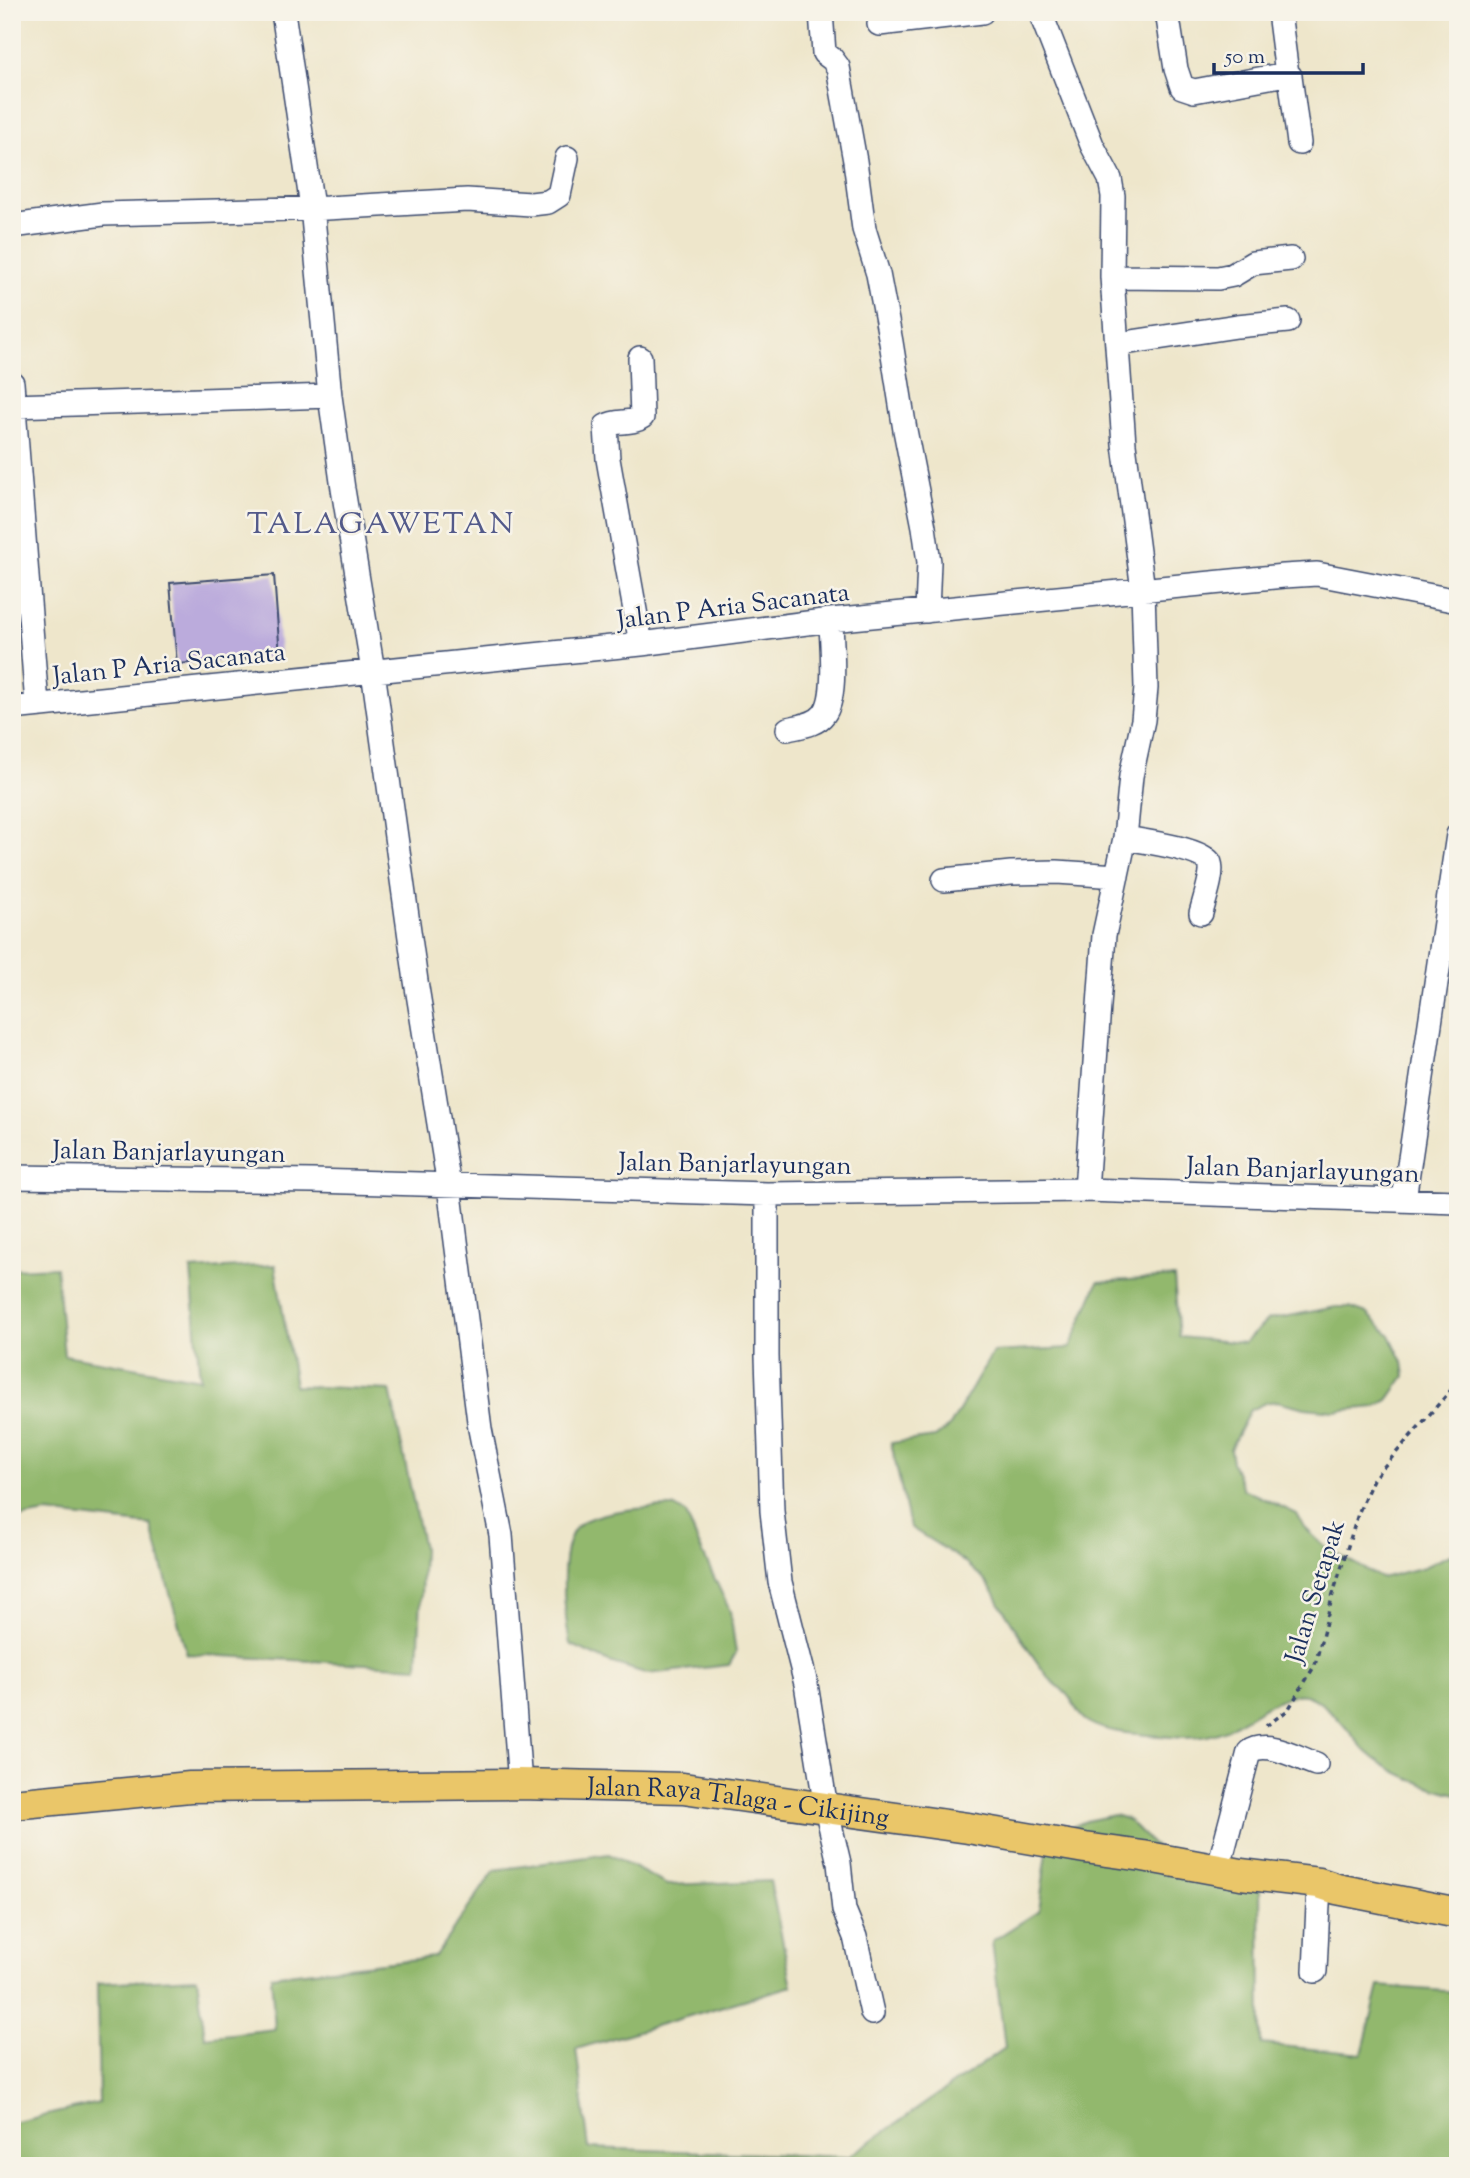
<svg xmlns="http://www.w3.org/2000/svg" width="1470" height="2178" font-family="'Sorts Mill Goudy',serif">
	<rect width="100%" height="100%" fill="#f7f3e8"/>
	<filter id="ink" filterUnits="userSpaceOnUse"><feTurbulence type="fractalNoise" baseFrequency=".0143" numOctaves="2"/><feDisplacementMap in="SourceGraphic" scale="14" xChannelSelector="R" yChannelSelector="G"/><feConvolveMatrix kernelMatrix="1 2 1 2 8 2 1 2 1" color-interpolation-filters="sRGB"/></filter>
	<filter id="wash" filterUnits="userSpaceOnUse"><feTurbulence type="fractalNoise" baseFrequency=".00686" numOctaves="4" result="noise"/><feDisplacementMap in="SourceGraphic" scale="28" xChannelSelector="R" yChannelSelector="G"/><feGaussianBlur stdDeviation="1.57" result="paint"/><feColorMatrix in="noise" values="0 0 0 0 0 0 0 0 0 0 0 0 0 0 0 0 0 1.4 0 .05"/><feComposite in="paint" operator="in"/></filter>
	<g filter="url(#wash)">
		<rect width="100%" height="100%" fill="#eee6cb"/>
		<path fill="#92b86d" stroke="#567466" stroke-width="2" d="M275,1265l20,121 95,4 33,158 -5,119 -231,-13 -36,-129 -104,-12 -35,6v-250l44,-2 8,88 136,24 -9,-109z
			M1174,1277l5,60 65,6 24,-23 68,-13h14l17,6 23,22 13,27 2,14 -17,24 -13,7 -41,4 -29,-3 -28,-7 -12,2 -15,7 -20,39 2,13 11,27 54,25 7,13 21,20 56,31 43,-11 25,-12 9,1v238c-28,-5 -71,-23 -91,-42 -18,-18 -36,-49 -62,-57 -19,-5 -56,22 -72,31 -22,14 -48,13 -72,10 -24,-2 -52,-2 -73,-14 -10,-6 -12,-15 -19,-25 -5,-7 -13,-12 -19,-18 -19,-22 -34,-51 -50,-75 -15,-36 -59,-56 -90,-77l-19,-84 44,-6 15,-11 43,-74 77,-4 28,-66z
			M675,1507l11,7 12,29 32,68 6,42 -7,12 -81,9 -39,-12 -39,-18c-5,-27 -16,-108 14,-123 24,-12 64,-13 91,-14z
			M1114,1815l13,4 47,46 86,13 1,166 101,10 17,-68 79,6v174h-1446v-43l87,-20 -2,-120 100,-5 8,59 70,-8 -4,-53 163,-19 61,-87 114,-16 58,31 103,-4 22,105 -216,63 13,99 259,9 157,-109 -13,-107 47,-30 10,-74 37,-16z"/>
		<g id="blocks">
			<path fill="#bbabdc" d="M274,575l6,81 -103,8 -7,-81z"/>
		</g>
	</g>
	<g filter="url(#ink)">
		<use href="#blocks" fill-opacity="0" stroke="#3b4a6e" stroke-width="2"/>
		<g fill="none" stroke-linecap="round" stroke-linejoin="round">
			<defs>
				<path id="minor" d="M283,12l29,195 18,189 13,93 30,182 43,310 33,205 31,243 21,106 19,249
					M821,12l3,41 8,6 6,8 17,94 9,68 14,45 13,68 14,88 19,97 5,35 -2,49
					M1040,12l52,133 18,34 3,17 -1,81 12,167 19,146 3,98 -3,32 -12,56 -6,62 -21,97 -18,255
					M1167,12l9,57 6,18 12,4 92,-17 4,2 9,67
					M1279,12l8,62
					M879,24l103,-12
					M12,226l91,-12 224,-6 140,-8 64,4 17,-2 11,-7 8,-37
					M1112,277l106,1 15,-3 20,-12 38,-4
					M1118,344l119,-18 51,-5
					M640,358l2,59c-11,8 -25,2 -36,9l2,33 33,185
					M12,383l25,322
					M12,406l318,-10
					M12,708l629,-64 190,-24 453,-44 33,-2 141,27
					M788,729c12,-3 28,-4 36,-15 14,-18 7,-71 7,-94
					M1125,838c17,3 78,11 85,25 4,10 -6,38 -9,50
					M944,880l67,-7 46,-1 60,4
					M12,1177l301,4 454,13 319,-4 372,12
					M767,1194v162l5,155 8,71 26,102 20,124 13,55 5,47 11,27 17,76
					M1404,1199l54,-364
					M1218,1870l31,-118c17,-13 49,6 67,12
					M1315,1971l4,-88"/>
				<g id="major">
					<path id="s1" d="M12,1804l178,-17 330,-3 163,4 285,40 117,20 58,8 98,18 78,9 18,6 121,24"/>
				</g>
			</defs>
			<use href="#minor" stroke="#3b4a6e" stroke-width="26"/>
			<use href="#major" stroke="#3b4a6e" stroke-width="33"/>
			<path stroke="#3b4a6e" stroke-width="3.5" stroke-dasharray="5 5" stroke-linecap="butt" d="M1457,1222l1,15
				M1266,1726l22,-16 27,-45 18,-71 25,-80 15,-35 85,-97"/>
			<use href="#minor" stroke="#fff" stroke-width="23"/>
			<use href="#major" stroke="#eac669" stroke-width="30"/>
		</g>
	</g>
	<g text-anchor="middle" stroke-width="5" stroke-linejoin="round" paint-order="stroke">
		<g font-size="26" fill="#1b2f5e" stroke="#f7f3e8">
			<text transform="translate(733 605) rotate(-7)" y="9">Jalan P Aria Sacanata</text>
			<text transform="translate(169 663) rotate(-6)" y="9">Jalan P Aria Sacanata</text>
			<text transform="translate(169 1151) rotate(1)" y="9">Jalan Banjarlayungan</text>
			<text transform="translate(735 1163) rotate(1)" y="9">Jalan Banjarlayungan</text>
			<text transform="translate(1303 1169) rotate(2)" y="9">Jalan Banjarlayungan</text>
			<text transform="translate(1314 1591) rotate(-73)" y="9">Jalan Setapak</text>
			<text dy="9" stroke="none"><textPath href="#s1" startOffset="728">Jalan Raya Talaga - Cikijing</textPath></text>
		</g>
		<g font-size="30" letter-spacing="2" fill="#535a8a" stroke="#f7f3e8">
			<text x="381" y="533">TALAGAWETAN</text>
		</g>
	</g>
	<rect width="1470" height="2178" fill="none" stroke="#f7f3e8" stroke-width="42"/>
	<path d="M1214 63v10h149v-10" fill="none" stroke="#1b2f5e" stroke-width="3.5"/>
	<text x="1225" y="63" font-size="21" fill="#1b2f5e" stroke="#f7f3e8" stroke-width="5" paint-order="stroke">50 m</text>
</svg>
